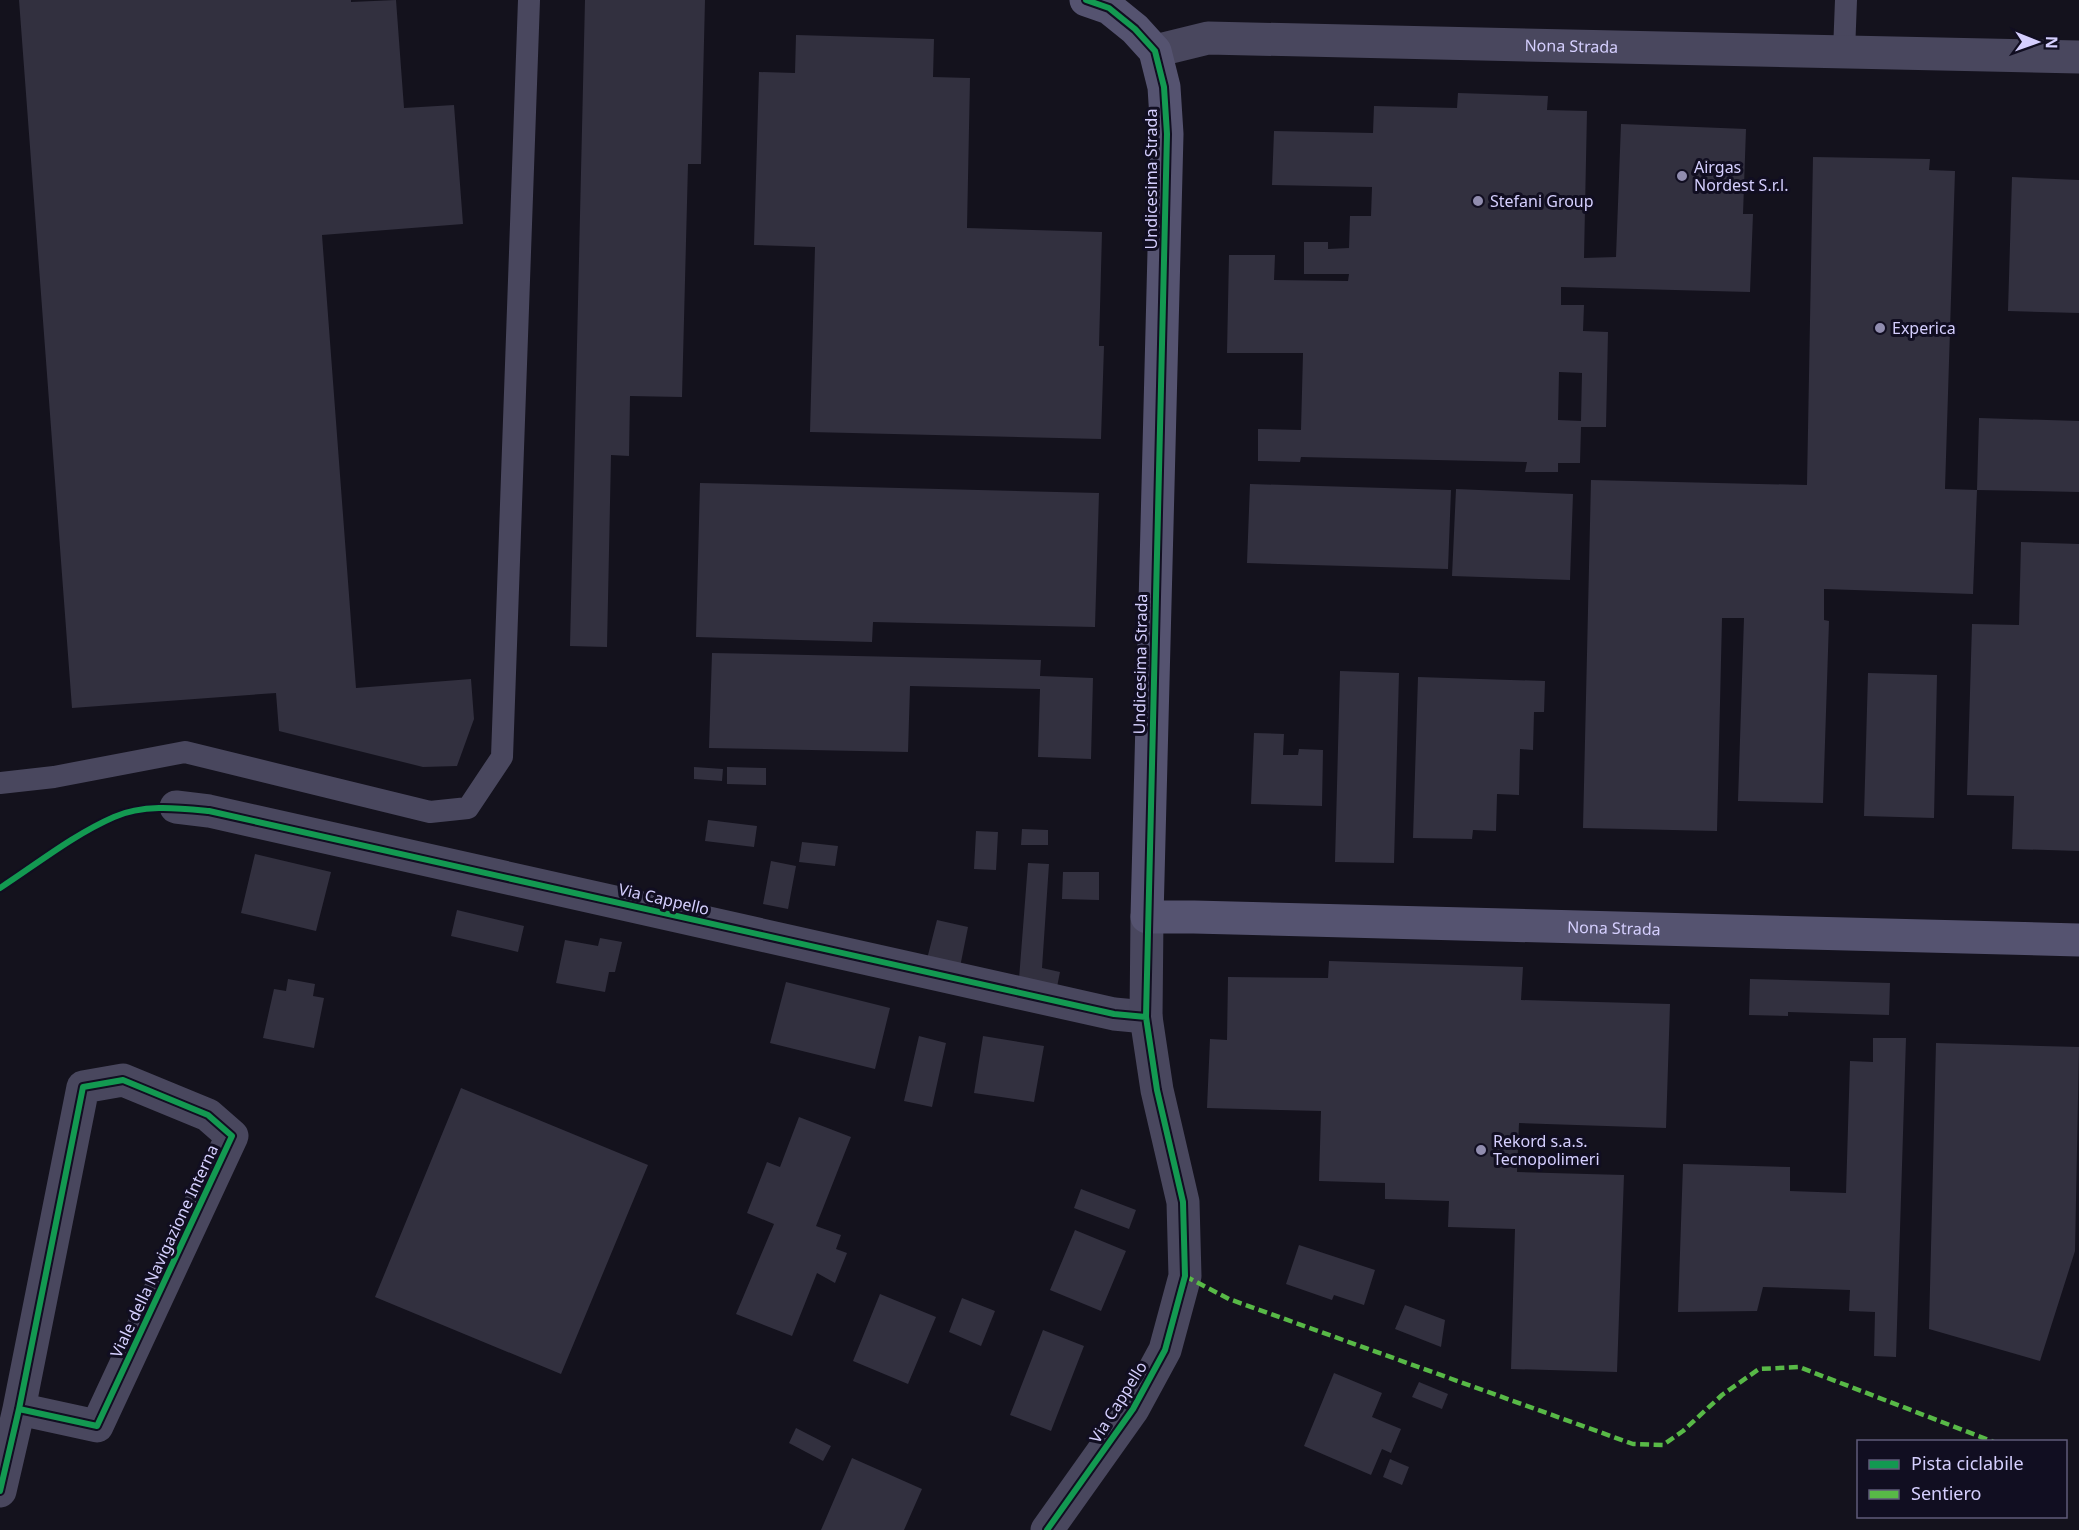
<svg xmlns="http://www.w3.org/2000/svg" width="2079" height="1530" font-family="'Noto Sans',sans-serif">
	<rect width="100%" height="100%" fill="#14121d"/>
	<path fill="#32303f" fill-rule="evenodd" d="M19,0h332v2l45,-2 8,108 50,-3 9,119 -141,11 34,453 115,-9 3,40 -17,47 -34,1 -144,-36 -3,-38 -204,15z
		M585,0h120l-4,164h-13l-6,233 -52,-1 -1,60 -18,-1 -4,192 -37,-1z
		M796,35l138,4 -1,38 37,1 -3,150 135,4 -3,114h5l-3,93 -291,-7 5,-185 -61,-2 5,-173 36,1z
		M1458,93l90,3 -1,14 40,1 -3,147 32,-1 5,-133 125,5 -3,85h10l-3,78 -189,-5v18h23l-1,26 25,1 -2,95h-25l-1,36h-22v9h-33l2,-10 -226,-5 -1,5 -42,-1v-32l43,1 2,-77h-76l2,-98h46l-1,25 74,1 1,-7h-45v-32h24v7l21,-1 1,-32h21l1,-29 -100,-2 2,-54 99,2 1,-27 83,2zM1559,372l23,1 -1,48 -23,-1z
		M1813,157l117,2 -1,11 26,1 -10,318 32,1 -4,104 -149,-5v31l5,1 -6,182 -85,-2 6,-183h-22l-5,213 -134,-3 8,-348 216,5z
		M2012,177l67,3v133l-71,-2z
		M1979,418l100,3v71l-102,-2z
		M700,483l399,10 -4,134 -222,-5 -1,20 -176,-5z
		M1250,484l201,6 -3,79 -201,-6z
		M1456,489l117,5 -3,86 -118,-4z
		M2021,542l58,2v307l-67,-2 2,-53 -47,-1 5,-171 47,1z
		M712,653l329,7 -1,16 53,2 -2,81 -53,-2 2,-68 -130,-3 -2,66 -199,-4z
		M1340,671l59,2 -5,190 -59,-1z
		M1868,673l69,2 -3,143 -70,-2z
		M1418,677l127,4 -1,31h-10l-1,38 -13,-1 -1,46 -22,-1 -1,37 -23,-1 -1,9 -59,-1z
		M1254,733l30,1 -1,21h15l1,-6 24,1 -1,56 -71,-2z
		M694,767l29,2 -1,12 -28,-2z
		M727,767l39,1v17l-39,-1z
		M708,820l49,6 -3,21 -49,-6z
		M1022,829l26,1v15h-27z
		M976,831l22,1 -2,38 -22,-1z
		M802,842l36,4 -3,20 -36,-4z
		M255,854l76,18 -15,59 -75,-18z
		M771,861l25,5 -8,43 -25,-5z
		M1028,863l21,1 -7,104 18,4 -3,15 -38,-8z
		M1063,872h36v28l-37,-1z
		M457,910l67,16 -6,26 -67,-16z
		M937,920l31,7 -8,40 -33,-8z
		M600,938l22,4 -7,30h-6l-4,20 -49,-9 9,-43 33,6z
		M1329,961l194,6 -2,33 149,4 -4,124 -147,-5 -2,49 107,3 -7,197 -106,-3 4,-140 -67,-2 1,-26 -64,-2v-16l-66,-2 2,-70 -114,-3 3,-69 17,1 1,-63 100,1z
		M288,979l27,5 -2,12 11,2 -10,50 -51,-10 11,-49 12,2z
		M1750,979l140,4 -1,32 -101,-3v4l-39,-1z
		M786,982l104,26 -15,61 -105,-26z
		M919,1036l27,7 -14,64 -28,-6z
		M983,1036l61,10 -10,56 -60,-9z
		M1873,1038h33l-10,319 -22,-1 1,-44 -26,-1 1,-21 -87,-3 -6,24 -79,1 5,-148 107,3v24l56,2 4,-132 23,1z
		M1936,1043l143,4 -4,204 -35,110 -111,-32z
		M461,1088l187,77 -87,209 -186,-77z
		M799,1117l52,20 -35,89 25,9 -5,14 11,4 -12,30 -18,-10 -25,63 -56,-22 38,-90 -27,-11 20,-51 13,5z
		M1081,1189l55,21 -7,19 -55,-21z
		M1075,1230l51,21 -25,60 -51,-21z
		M1299,1245l76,25 -11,35 -30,-10 -2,5 -46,-16z
		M880,1294l56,23 -28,67 -55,-23z
		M962,1298l33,13 -14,35 -32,-14z
		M1405,1305l40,15 -4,27 -46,-18z
		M1043,1330l41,16 -33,85 -41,-16z
		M1334,1373l48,20 -10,24 29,12 -10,24 -9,-4 -11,26 -67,-29z
		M1419,1382l29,12 -6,15 -30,-12z
		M796,1428l35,18 -8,15 -34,-18z
		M852,1458l70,31 -18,41h-83z
		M1390,1459l19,8 -7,18 -19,-8z"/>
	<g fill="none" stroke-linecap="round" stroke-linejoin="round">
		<path stroke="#49475e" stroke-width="22" d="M1844,52l2,-52
			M0,783l54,-6 131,-25 245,60 38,-4 34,-51 27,-757"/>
		<g stroke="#49475e" stroke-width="33">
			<path id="s1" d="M1155,51l53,-13 871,19"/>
			<path d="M176,807l33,4 905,203 32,3"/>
			<path d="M0,1491l19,-82 64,-322 40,-7 85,35 24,21 -135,290 -78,-17"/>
			<path d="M1047,1530l86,-121 32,-59 20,-74 -2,-74 -26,-112 -11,-73 1,-100"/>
		</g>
		<path stroke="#555370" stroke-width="33" id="s2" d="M1086,0l23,8 26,21 20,22 9,36 3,47 -20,783h47l885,23"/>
		<path stroke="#58b947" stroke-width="4.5" stroke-dasharray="9 4.5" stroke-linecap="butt" d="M1185,1276l44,23 404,145 30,1 20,-14 39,-36 37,-26 40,-2 195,75"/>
		<defs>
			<path id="cycleway" d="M0,888c37,-24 73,-53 114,-71 29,-13 64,-9 95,-6l905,203 32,3
				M0,1491l19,-82 64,-322 40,-7 85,35 24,21 -135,290 -78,-17
				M1047,1530l86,-121 32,-59 20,-74 -2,-74 -26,-112 -11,-73 21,-883 -3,-47 -9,-36 -20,-22 -26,-21 -23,-8"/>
		</defs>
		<use href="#cycleway" stroke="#110e21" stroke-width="10"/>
		<use href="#cycleway" stroke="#139951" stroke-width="6"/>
	</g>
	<g fill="#918daf" stroke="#110e21" stroke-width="2">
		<circle cx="1682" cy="176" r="6"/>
		<circle cx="1478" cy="201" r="6"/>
		<circle cx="1880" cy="328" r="6"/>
		<circle cx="1481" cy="1150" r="6"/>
	</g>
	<g text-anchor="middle" stroke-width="6" stroke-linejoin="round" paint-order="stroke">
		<g font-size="16" fill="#d5cffe" stroke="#110e21">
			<text dy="6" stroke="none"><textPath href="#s1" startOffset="418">Nona Strada</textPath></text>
			<text transform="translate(1151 179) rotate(-90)" y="6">Undicesima Strada</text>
			<text transform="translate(1140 664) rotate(-89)" y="6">Undicesima Strada</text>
			<text transform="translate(664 899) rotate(13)" y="6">Via Cappello</text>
			<text dy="6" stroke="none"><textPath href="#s2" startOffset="1422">Nona Strada</textPath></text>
			<text transform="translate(164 1251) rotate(-65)" y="6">Viale della Navigazione Interna</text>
			<text transform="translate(1118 1402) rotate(-58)" y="6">Via Cappello</text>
		</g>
		<g font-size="16" fill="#d5cffe" stroke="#110e21" text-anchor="start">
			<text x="1694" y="173">Airgas<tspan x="1694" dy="18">Nordest S.r.l.</tspan></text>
			<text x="1490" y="207">Stefani Group</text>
			<text x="1892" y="334">Experica</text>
			<text x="1493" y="1147">Rekord s.a.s.<tspan x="1493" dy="18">Tecnopolimeri</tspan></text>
		</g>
	</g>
	<rect x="1857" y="1440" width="210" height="78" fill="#110e21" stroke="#5f5b79" stroke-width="1.5"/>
	<rect x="1869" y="1460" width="30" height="9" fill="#139951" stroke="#5f5b79" stroke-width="1.5"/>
	<text x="1911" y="1470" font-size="18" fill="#d5cffe">Pista ciclabile</text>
	<rect x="1869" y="1490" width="30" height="9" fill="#58b947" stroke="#5f5b79" stroke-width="1.5"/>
	<text x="1911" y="1500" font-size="18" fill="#d5cffe">Sentiero</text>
	<g transform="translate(2037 42) rotate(91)" stroke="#110e21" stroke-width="4.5" paint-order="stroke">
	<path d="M0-4.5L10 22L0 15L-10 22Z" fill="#d5cffe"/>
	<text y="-9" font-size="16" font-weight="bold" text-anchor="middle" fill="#d5cffe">N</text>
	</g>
</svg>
